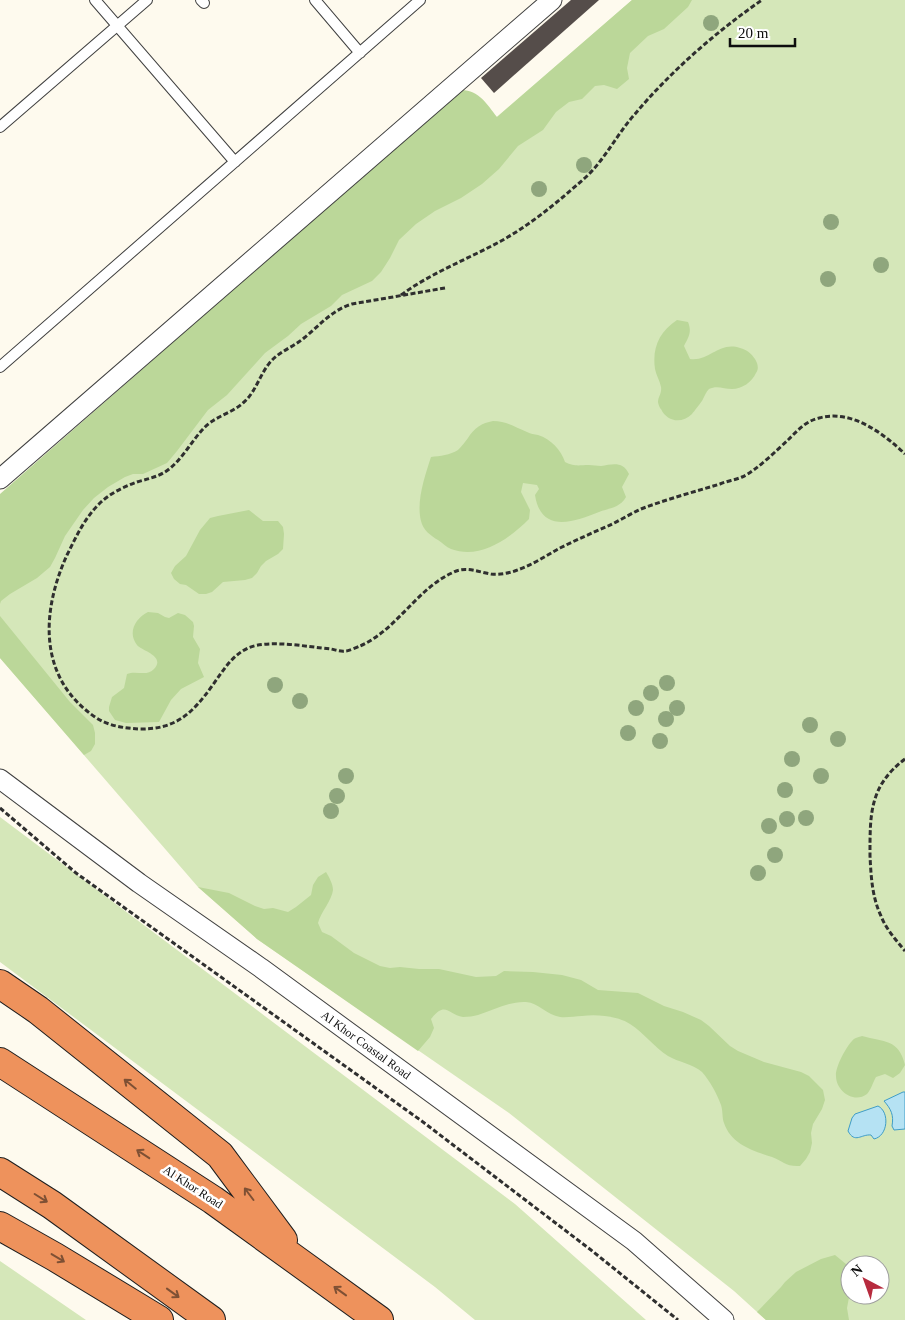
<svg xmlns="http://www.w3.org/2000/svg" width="905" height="1320" font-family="'Times New Roman',serif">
	<rect width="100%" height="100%" fill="#fefaee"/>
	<path fill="#d5e7b9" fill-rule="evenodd" d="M632,0h273v1320h-139l-32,-29 -225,-178 -252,-174 -59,-52 -198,-229v-111zM850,1265h30v30h-30z
		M0,817l515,387 131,116h-171l-40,-33 -435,-325z
		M0,1261l86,59h-86z"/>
	<path fill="#bbd799" d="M632,0h60l-4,7 -24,22 -16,7 -18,17 -3,15 2,11 -12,10 -13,-4 -9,1 -13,13 -13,3 -13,10 -13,18 -25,16 -19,23 -17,15 -21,14 -26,13 -19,13 -17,16 -9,18 -9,14 -9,9 -30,14 -11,11 -30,18 -13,12 -23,17 -38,42 -19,15 -31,41 -10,12 -24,11h-10l-8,3 -17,10 -14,11 -11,12 -18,26 -10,22 -5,9 -13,11 -27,16 -9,7 -1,3v-110l460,-404c18,-1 27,14 37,27z
		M677,320l11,2c4,10 1,14 -4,24l6,13c19,3 29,-18 50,-11 7,2 11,5 15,11 3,5 4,10 1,14 -4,9 -14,16 -24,16 -8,0 -15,-4 -23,0 -3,3 -4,6 -6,10 0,1 -10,14 -11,15 -10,10 -25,8 -31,-5 -1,0 -3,-6 -3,-7 0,-5 4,-9 3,-15 -1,-6 -5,-12 -6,-18 -3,-21 4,-37 22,-49z
		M493,421c13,0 22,6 34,11 4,2 7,2 11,3 13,4 23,15 27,27 10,5 14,3 24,3 4,0 8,1 12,1 12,-2 22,-5 28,8l-7,13 4,10c-6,11 -17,11 -27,15 -25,10 -58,22 -64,-17l4,-6 -2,-4 -14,-2 -2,9 9,18 -1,9c-20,20 -49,41 -78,30 -5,-2 -8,-6 -13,-9 -7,-4 -15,-10 -17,-19 -5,-20 4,-45 10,-64 9,-1 19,-2 27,-7 4,-4 7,-8 10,-12 6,-10 14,-15 25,-17z
		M249,510l14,11h15l5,6 1,7 -1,15 -5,5 -12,7 -5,5 -4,7 -5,5 -7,2 -22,2 -11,10 -6,2h-7l-13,-9 -6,-1 -6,-5 -3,-6 4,-7 11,-10 14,-26 10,-12 8,-2z
		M148,612l10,1 7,4 4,1 9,-5 7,2 8,7 1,4 -1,11 7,12 -2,14 6,14 -23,12 -10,11 -12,22 -33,1 -11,-3 -6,-9v-4l3,-10 12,-9 3,-14c9,-4 20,3 27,-5 12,-13 -12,-18 -17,-24 -10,-13 -1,-27 11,-33z
		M0,616l70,86 23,23 2,8v11l-4,7 -7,4 -84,-97z
		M326,872c3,5 7,12 7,18 -1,10 -12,22 -15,33l4,9 9,4 23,17 26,13 10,2 10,-1 19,2h20l37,8 20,-1 8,-5 29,1 29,3 19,5 17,10 40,3 26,13 19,6 18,8 8,6 21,20 8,5 26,11 37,10 8,4 14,14 2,10 -3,9 -9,15 -2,9 1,10 -2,9 -4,7 -6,7c-14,1 -17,-5 -28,-9 -19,-6 -41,-13 -48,-34 -2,-5 -1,-12 -3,-18 -4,-11 -11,-24 -19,-33 -9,-8 -24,-10 -34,-16 -14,-9 -24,-23 -38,-32 -12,-8 -33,-10 -48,-8 -7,0 -15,2 -22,1 -13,-2 -21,-14 -34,-15 -16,-1 -33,8 -48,13 -4,1 -10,2 -15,2 -15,-2 -17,-17 -32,2l3,9 -4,9 -12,14 -161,-112 -59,-52 31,6 26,13 9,3 9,-1 15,4 8,-5 15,-12 2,-10 5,-8z
		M862,1036c22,6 37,3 43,29l-5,8 -7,5 -8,-4 -9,3c-3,5 -5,13 -9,17 -13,10 -31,-3 -31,-18 -1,-8 10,-29 16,-35 2,-3 7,-4 10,-5z
		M835,1255l11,9 4,7v21l-3,16 2,12h-83l-9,-8 24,-25 4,-5 11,-10 25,-13z"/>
	<path fill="#b5e2f3" stroke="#3f9dc7" d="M903,1092h2v37l-11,1 -2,-4c2,-11 -1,-17 -8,-25z
		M878,1106c12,6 10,30 -4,33l-3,-4c-10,-1 -16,9 -23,-4l4,-13 3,-4z"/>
	<path fill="#554d4a" d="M571,0h28l-105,93 -13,-15z"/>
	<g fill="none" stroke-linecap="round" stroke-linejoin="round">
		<defs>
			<path id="lane" d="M95,0l140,162
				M201,0l3,3
				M315,0l45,53
				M0,127l147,-127
				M0,367l420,-367"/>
			<path id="street" d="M0,479l552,-479
				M0,779l139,104 122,85 373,273 90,79"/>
			<path id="highway" d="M0,984l38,26 182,145 63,85
				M0,1062l213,138 166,120
				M0,1172l52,33 159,115
				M0,1226l55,31 104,63"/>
		</defs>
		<use href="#lane" stroke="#404040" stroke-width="12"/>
		<use href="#street" stroke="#404040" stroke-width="21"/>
		<use href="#highway" stroke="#1e1e1e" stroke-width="30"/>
		<path stroke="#2f2f2f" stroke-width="3" stroke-dasharray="5 2.5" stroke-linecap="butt" d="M445,288l-93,16c-20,6 -32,21 -48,34 -12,10 -27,14 -36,27 -9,12 -13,28 -25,38 -11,10 -27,13 -38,24 -14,14 -23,34 -40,45 -8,5 -18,7 -28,10 -14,5 -28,12 -38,22 -15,15 -23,33 -32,51 -26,57 -29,123 28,162 13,9 29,11 43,12 37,1 54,-15 74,-43 11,-15 19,-30 36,-38 21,-9 60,-1 83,1 5,1 10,3 15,2 2,0 12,-4 14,-5 37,-16 57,-58 94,-74 12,-6 24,0 37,2 9,1 20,-1 29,-5 14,-5 27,-14 40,-21 16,-8 32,-15 48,-22 11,-5 22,-12 33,-17 26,-10 53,-17 79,-25 7,-3 15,-4 22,-7 14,-6 35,-27 47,-38 9,-9 17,-18 30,-21 32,-9 64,15 86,36
			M401,295c30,-22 67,-36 100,-54 31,-17 59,-41 85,-64 20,-19 31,-43 49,-63 35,-42 82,-83 127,-114
			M905,759c-36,27 -35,56 -35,97 1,20 2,41 11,60 5,13 15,24 24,35
			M0,808l76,65 347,249 168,128 87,70"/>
		<use href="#lane" stroke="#fff" stroke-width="10"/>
		<use href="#street" stroke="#fff" stroke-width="19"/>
		<use href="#highway" stroke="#ee925c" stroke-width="28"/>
	</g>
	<g fill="#8fa67d">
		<circle cx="711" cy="23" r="8"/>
		<circle cx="584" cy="165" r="8"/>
		<circle cx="539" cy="189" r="8"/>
		<circle cx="831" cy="222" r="8"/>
		<circle cx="881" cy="265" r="8"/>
		<circle cx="828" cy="279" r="8"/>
		<circle cx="667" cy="683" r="8"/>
		<circle cx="275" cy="685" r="8"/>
		<circle cx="651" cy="693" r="8"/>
		<circle cx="300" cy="701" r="8"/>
		<circle cx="636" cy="708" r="8"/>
		<circle cx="677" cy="708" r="8"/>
		<circle cx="666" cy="719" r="8"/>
		<circle cx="810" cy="725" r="8"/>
		<circle cx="628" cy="733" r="8"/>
		<circle cx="838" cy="739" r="8"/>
		<circle cx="660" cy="741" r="8"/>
		<circle cx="792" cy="759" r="8"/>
		<circle cx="346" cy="776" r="8"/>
		<circle cx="821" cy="776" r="8"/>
		<circle cx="785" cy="790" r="8"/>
		<circle cx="337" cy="796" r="8"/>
		<circle cx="331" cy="811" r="8"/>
		<circle cx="806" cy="818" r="8"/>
		<circle cx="787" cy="819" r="8"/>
		<circle cx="769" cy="826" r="8"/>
		<circle cx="775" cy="855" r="8"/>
		<circle cx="758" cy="873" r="8"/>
	</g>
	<defs><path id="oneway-shaft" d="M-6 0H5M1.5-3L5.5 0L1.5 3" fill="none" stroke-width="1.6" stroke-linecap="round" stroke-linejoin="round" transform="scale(1.25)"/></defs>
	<g stroke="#7e5034">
		<use href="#oneway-shaft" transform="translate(130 1084) rotate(-141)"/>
		<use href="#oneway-shaft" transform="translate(143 1154) rotate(-147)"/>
		<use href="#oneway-shaft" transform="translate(249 1194) rotate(-127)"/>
		<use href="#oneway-shaft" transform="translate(41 1198) rotate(32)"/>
		<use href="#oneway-shaft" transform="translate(58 1258) rotate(31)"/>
		<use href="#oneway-shaft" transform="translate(340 1291) rotate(-144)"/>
		<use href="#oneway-shaft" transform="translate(173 1293) rotate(36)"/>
	</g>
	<g text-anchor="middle" stroke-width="5" stroke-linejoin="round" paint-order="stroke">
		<g font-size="12" fill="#0d0d0d" stroke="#fff">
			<text transform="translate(366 1045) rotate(36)" y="4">Al Khor Coastal Road</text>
			<text transform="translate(193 1187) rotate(33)" y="4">Al Khor Road</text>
		</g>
	</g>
	<g transform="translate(865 1280) rotate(319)"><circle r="24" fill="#ffffff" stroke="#9e9e9e"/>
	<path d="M0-4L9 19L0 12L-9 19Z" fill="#b72b3e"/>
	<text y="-8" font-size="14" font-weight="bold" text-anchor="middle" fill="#0d0d0d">N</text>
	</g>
	<path d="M730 38v8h65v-8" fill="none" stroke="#0d0d0d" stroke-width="2.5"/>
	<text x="738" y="38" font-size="15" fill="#0d0d0d" stroke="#ffffff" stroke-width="4" paint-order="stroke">20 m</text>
</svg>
